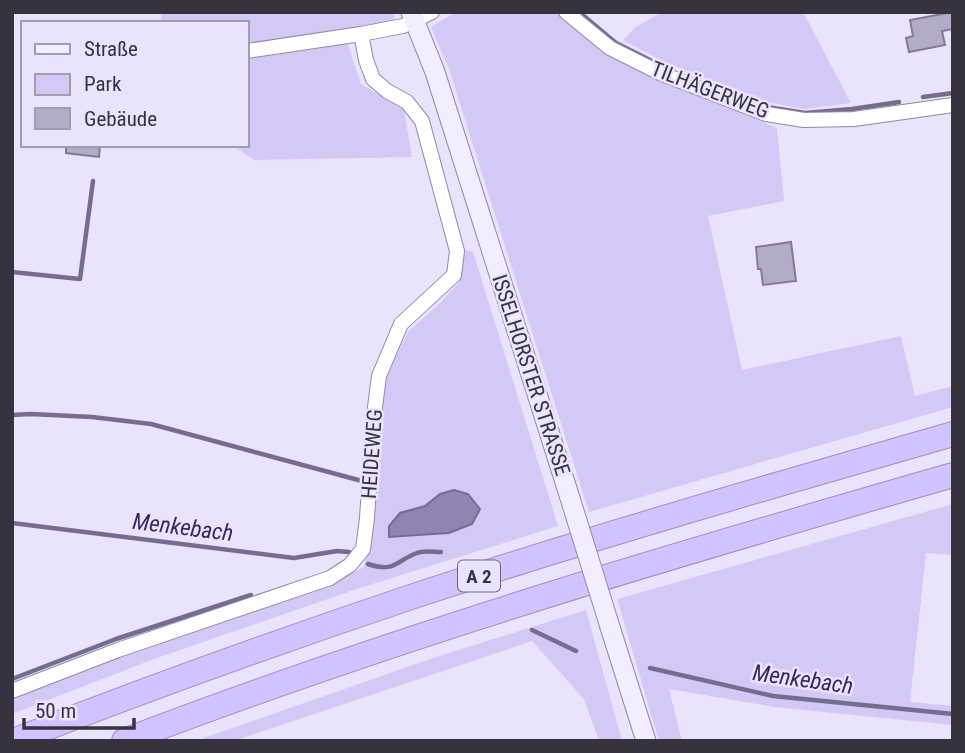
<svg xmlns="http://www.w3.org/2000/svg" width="965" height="753" font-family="'Roboto Condensed',sans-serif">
	<rect width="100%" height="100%" fill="#e9e3fc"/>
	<path fill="#d4c9f6" d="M161,12h231l3,7 -13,8 -135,18v-22h-86z
		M456,12h100l50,40 51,26 120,50 7,73 -76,15 34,154 159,-34 14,60 38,-10v21l-364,105 -140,-443 -18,-42z
		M662,12h141l48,91 -47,6 -37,-7 -105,-41 -39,-21 13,-13z
		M347,42l14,42 43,26 8,47 -158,3 -22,-15h15v-89z
		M464,250l9,2 85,274 -198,62 -206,71 -142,55v-16l106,-42 212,-71 34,-18 4,-18 18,-172 22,-45 33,-30 19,-21z
		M953,504v51l-27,-2 -16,149 43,4v19l-179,-18 -105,-18 13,52h-23l-42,-142z
		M586,610l36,131h-23l-15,-42 -52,-58 -298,100h-39l238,-83z"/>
	<path fill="#9184b2" stroke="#766c90" stroke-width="2" d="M454,490l14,4 12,15 -8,15 -23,9 -60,4v-11l11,-13 25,-7 15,-12z"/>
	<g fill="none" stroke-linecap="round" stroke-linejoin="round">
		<path stroke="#766c90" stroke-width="4.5" d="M579,12l37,31 34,17
			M923,97l30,-4
			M756,103l11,4 38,6 47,-4 47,-7
			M12,272l68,7 13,-98
			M12,415l19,-1 61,3 59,7 211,57
			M12,523l282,35 43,-7 12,1
			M368,564c27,9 27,-3 49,-11 7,-3 17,-1 24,-1
			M532,630l44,21
			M650,668l123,28 180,18
			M12,679l104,-40 135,-44"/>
	</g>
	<path fill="#b3acc9" stroke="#817995" stroke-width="2" d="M953,12v17l-11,2 3,14 -36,7 -3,-14 7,-2 -3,-16z
		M66,145h34l-1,12 -33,-4z
		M791,242l5,39 -33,4 -2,-16h-3l-2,-22z"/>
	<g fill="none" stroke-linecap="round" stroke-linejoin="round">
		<defs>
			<path id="street" d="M566,12l44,36 50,25 106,41 38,6 50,-1 99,-14
				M247,51l114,-17 42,-8 29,-14
				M12,691l106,-41 212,-72 20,-13 13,-16 4,-31 7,-103 5,-39 22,-52 53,-49 3,-24 -35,-130 -15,-19 -20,-11 -14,-12 -7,-19 -5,-26"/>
			<path id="secondary" d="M411,12l24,60 135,426
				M610,627l36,114"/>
			<path id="highway" d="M13,741c131,-51 264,-99 398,-144 179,-59 361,-111 542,-163
				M124,741c271,-104 550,-186 829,-266"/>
		</defs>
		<use href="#street" stroke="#9089a5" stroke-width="16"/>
		<use href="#secondary" stroke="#9089a5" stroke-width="21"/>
		<use href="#highway" stroke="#9b90bc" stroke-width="26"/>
		<use href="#street" stroke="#fff" stroke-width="14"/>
		<use href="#secondary" stroke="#f2edff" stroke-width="19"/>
		<use href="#highway" stroke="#d2c2ff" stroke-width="24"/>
		<defs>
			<path id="secondary-bridge" d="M570,498l40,129"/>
		</defs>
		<use href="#secondary-bridge" stroke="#9089a5" stroke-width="21" stroke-linecap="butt"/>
		<use href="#secondary-bridge" stroke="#f2edff" stroke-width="19"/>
	</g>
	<g text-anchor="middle" stroke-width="5" stroke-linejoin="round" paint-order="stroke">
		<rect fill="#e9e3fc" stroke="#6c6878" stroke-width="2" x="458" y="560.5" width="42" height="31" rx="5"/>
		<g font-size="19" font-weight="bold" fill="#36333f">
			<text x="479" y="583">A 2</text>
		</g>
		<g font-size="21" fill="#36333f" stroke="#e9e3fc">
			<text transform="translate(710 90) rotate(21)" y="7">TILHÄGERWEG</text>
			<text transform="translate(531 375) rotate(72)" y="7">ISSELHORSTER STRASSE</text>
			<text transform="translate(372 454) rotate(-86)" y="7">HEIDEWEG</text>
		</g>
		<g font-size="23" font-style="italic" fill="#3a265f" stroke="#e9e3fc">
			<text transform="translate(183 527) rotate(7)" y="8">Menkebach</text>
			<text transform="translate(803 679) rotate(8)" y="8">Menkebach</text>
		</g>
	</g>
	<rect width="965" height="753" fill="none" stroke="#36333f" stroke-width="28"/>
	<rect x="21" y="21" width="228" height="126" fill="#e9e3fc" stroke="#a19db0" stroke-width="2"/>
	<rect x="35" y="44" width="35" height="10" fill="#f2edff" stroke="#a19db0" stroke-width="2"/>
	<text x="84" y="56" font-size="21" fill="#36333f">Straße</text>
	<rect x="35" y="74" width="35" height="21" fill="#d4c9f6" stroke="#a19db0" stroke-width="2"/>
	<text x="84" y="91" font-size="21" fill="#36333f">Park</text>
	<rect x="35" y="108" width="35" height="21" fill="#b3acc9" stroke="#a19db0" stroke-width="2"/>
	<text x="84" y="126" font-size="21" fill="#36333f">Gebäude</text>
	<path d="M24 718v10h110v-10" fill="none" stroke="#36333f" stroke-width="3.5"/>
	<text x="35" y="718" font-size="21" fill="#36333f" stroke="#e9e3fc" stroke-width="5" paint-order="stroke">50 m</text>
</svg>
